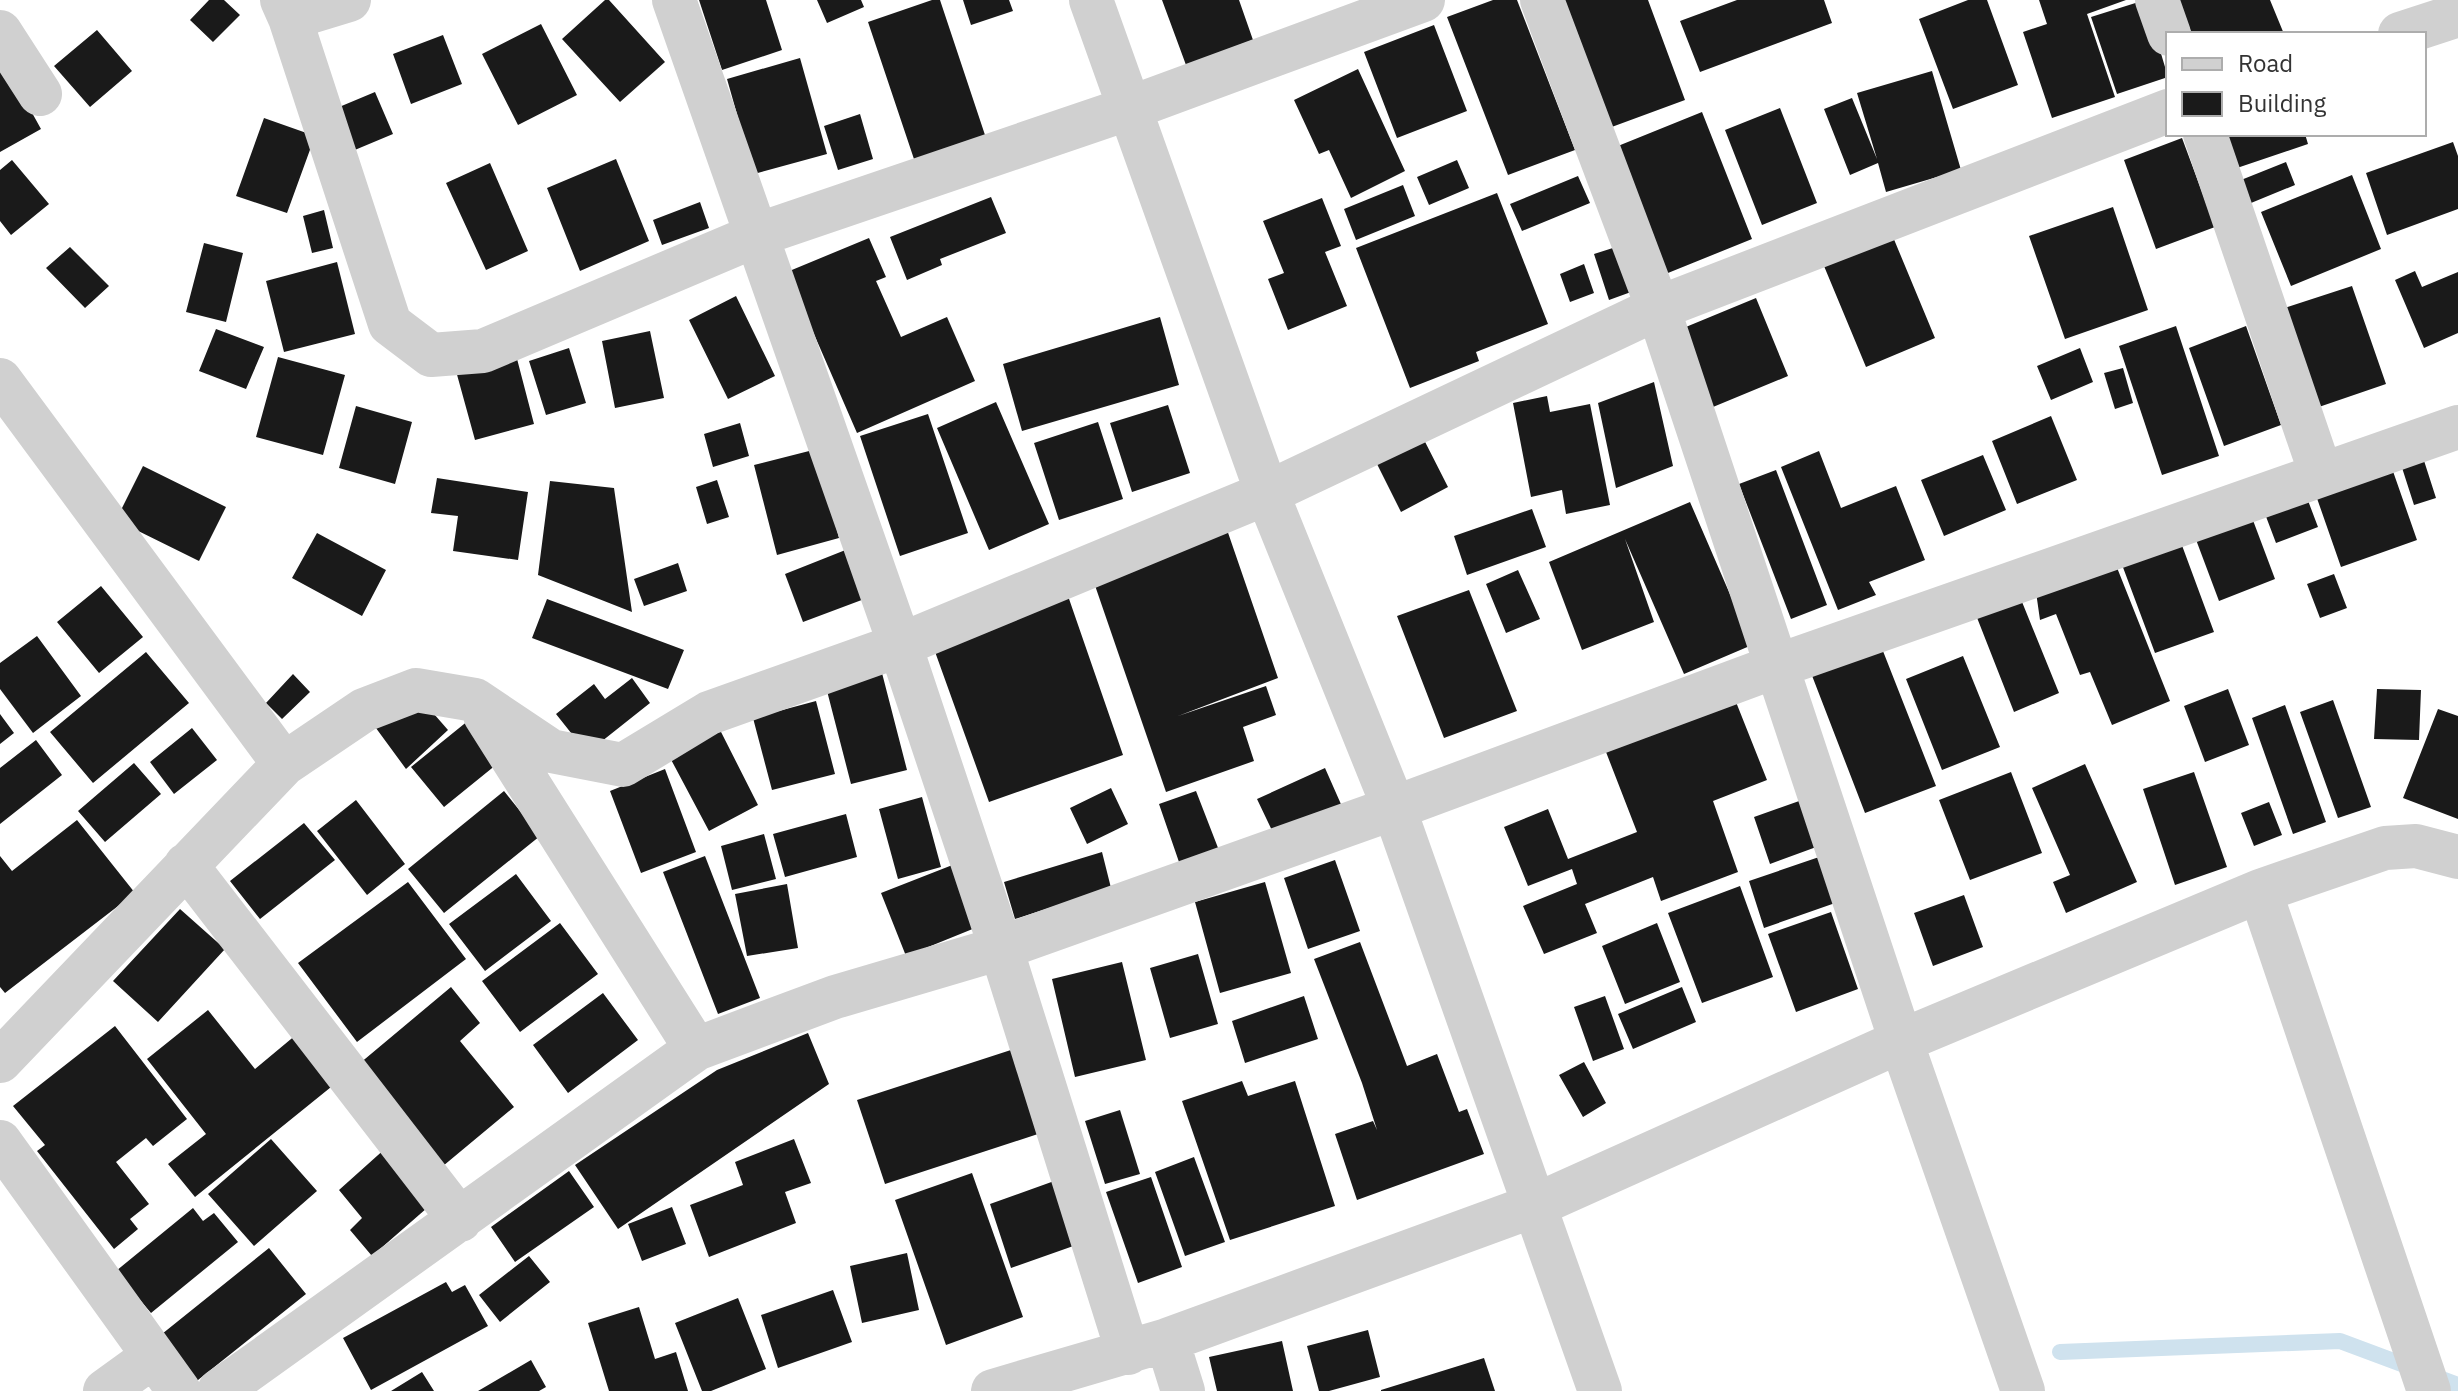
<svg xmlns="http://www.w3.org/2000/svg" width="2458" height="1391" font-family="'IBM Plex Sans',sans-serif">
	<rect width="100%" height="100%" fill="#fff"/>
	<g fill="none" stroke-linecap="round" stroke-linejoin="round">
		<path stroke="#cfe2ee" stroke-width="16" d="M2060,1352l280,-11 118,44"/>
	</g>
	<path fill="#1a1a1a" d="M209,0h15l16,15 -27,27 -23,-22z
		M605,0h4l56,62 -45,40 -58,-63z
		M699,0h67l16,50 -60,20z
		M817,0h44l3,7 -37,16z
		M932,0h8l49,147 -71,24 -50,-149z
		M963,0h46l4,11 -42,14z
		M1162,0h77l14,40 -67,25z
		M1493,0h24l58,150 -67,25 -61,-158z
		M1561,0h87l37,100 -76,28z
		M1737,0h87l8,23 -132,49 -20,-51z
		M1968,0h19l31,85 -65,24 -34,-90z
		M2039,0h87l-39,14 28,83 -63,21 -29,-86 24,-8z
		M2145,0l23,77 -51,17 -26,-77z
		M2178,0h92l14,34h-92z
		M541,24l36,71 -59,30 -36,-71z
		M1434,25l33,86 -70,27 -33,-86z
		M97,30l35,41 -42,36 -36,-41z
		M443,35l19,49 -51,20 -18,-50z
		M0,55l41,74 -41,23z
		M800,58l27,96 -73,20 -27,-95z
		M1358,69l47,102 -54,27 -22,-48 -10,4 -25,-54z
		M1932,71l29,99 -75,22 -8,-29 -28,12 -26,-66 28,-11 25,61 -20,-66z
		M375,92l18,42 -43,18 -18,-42z
		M1780,108l37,95 -55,22 -37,-95z
		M1702,112l50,127 -89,36 -50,-127z
		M860,114l13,45 -35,11 -14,-44z
		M264,118l51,18 -28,77 -51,-17z
		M2225,134h80l3,10 -71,24z
		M2182,138l33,89 -59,22 -32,-89z
		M2453,142l5,14v53l-71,26 -21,-62z
		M616,159l33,82 -69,30 -33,-83z
		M12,160l37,44 -38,31 -11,-14v-51z
		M1457,160l12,28 -40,17 -12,-28z
		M2286,162l9,23 -44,18 -10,-23z
		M490,163l38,88 -42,19 -40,-87z
		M2352,175l29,74 -90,37 -30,-74z
		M1578,176l12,27 -68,28 -12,-27z
		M1403,185l12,31 -59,24 -12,-31z
		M1497,193l51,131 -72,28 3,9 -69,27 -54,-140z
		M991,197l15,36 -66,26 2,6 -35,15 -17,-43z
		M1322,198l19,48 -16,6 22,54 -59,24 -20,-51 16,-6 -21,-52z
		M700,202l9,26 -47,17 -9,-25z
		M2113,207l35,103 -83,29 -36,-103z
		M324,210l9,38 -21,5 -9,-37z
		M1893,237l42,101 -69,29 -42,-101z
		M869,238l17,39 -10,4 25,56 46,-20 28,64 -118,52 -70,-161z
		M204,243l39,10 -17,69 -40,-10z
		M70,247l39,39 -24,22 -39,-40z
		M1616,247l15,45 -22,8 -15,-46z
		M337,262l18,72 -71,18 -18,-71z
		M1584,264l10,29 -24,9 -10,-28z
		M2415,271l7,16 36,-15v61l-34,15 -29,-68z
		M2352,286l34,98 -73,25 -35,-99z
		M736,296l39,80 -47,23 -39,-79z
		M1756,298l32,78 -75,31 -32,-78z
		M1160,317l19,68 -157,46 -19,-67z
		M2176,326l43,130 -57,19 -43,-129z
		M2246,326l35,99 -57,21 -35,-98z
		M216,329l48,18 -18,42 -47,-18z
		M650,331l14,67 -49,10 -13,-67z
		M569,348l17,55 -40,12 -17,-54z
		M2080,348l13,34 -42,18 -14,-34z
		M516,355l18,69 -59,16 -19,-69z
		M278,357l67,18 -22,80 -67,-18z
		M2123,368l10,35 -18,6 -11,-36z
		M1654,382l19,84 -57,22 -18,-85z
		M1547,396l3,16 40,-8 20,101 -44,9 -4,-24 -31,7 -18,-94z
		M996,402l53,122 -60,26 -52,-122z
		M1168,405l22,68 -58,19 -22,-69z
		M356,406l56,16 -17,62 -56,-16z
		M928,414l40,119 -68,23 -40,-120z
		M2051,416l26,64 -60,24 -25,-63z
		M1098,422l25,77 -64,21 -25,-77z
		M740,423l9,33 -36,11 -9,-33z
		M1418,428l30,59 -47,25 -30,-60z
		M2418,442l18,56 -22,7 -18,-56z
		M817,449l22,89 -62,17 -23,-90z
		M1819,451l22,57 55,-22 29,74 -56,22 7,13 -38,15 -57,-143z
		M1983,455l23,55 -62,26 -23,-56z
		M2388,457l29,83 -76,27 -29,-83z
		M143,466l83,41 -27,54 -83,-41z
		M1776,470l51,135 -36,14 -52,-135z
		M437,478l91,14 -10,68 -65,-9 5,-35 -27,-3z
		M717,480l12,37 -22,7 -11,-37z
		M550,481l64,7 18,124 -94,-37z
		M2301,482l17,45 -42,16 -17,-45z
		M1690,502l62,143 -68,29 -59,-135 29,83 -72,28 -33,-88z
		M2248,507l27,72 -56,22 -27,-72z
		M1532,509l14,38 -79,28 -13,-39z
		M1224,521l54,157 -100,38 88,-30 10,29 -33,12 11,34 -88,31 -77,-224z
		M317,533l69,37 -24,46 -70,-38z
		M2180,540l34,92 -59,21 -34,-91z
		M848,549l19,49 -64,24 -18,-48z
		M2110,550l60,151 -58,24 -22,-53 -10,3 -24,-61 -16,6 -6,-42z
		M678,563l9,28 -43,15 -10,-27z
		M1518,570l22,49 -34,14 -20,-49z
		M2334,574l13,34 -27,10 -13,-34z
		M101,586l42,51 -44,36 -42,-51z
		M1469,590l48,121 -73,27 -47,-122z
		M2018,592l41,101 -45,19 -40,-102z
		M1067,593l56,162 -134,47 -60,-167z
		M547,599l137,51 -16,39 -136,-51z
		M37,636l44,60 -48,37 -33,-44v-26z
		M1881,646l55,140 -71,27 -54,-140z
		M146,652l43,51 -96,80 -43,-51z
		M1963,656l37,91 -58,23 -36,-91z
		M882,673l25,97 -56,14 -25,-97z
		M293,674l17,18 -28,27 -16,-16z
		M632,678l18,25 -63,50 -31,-39 38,-30 11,15z
		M2228,689l21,56 -44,17 -21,-56z
		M2377,689l44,1 -2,50 -45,-1z
		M420,698l28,32 -42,39 -33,-45z
		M2333,700l38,107 -33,11 -38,-106z
		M816,701l19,73 -63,16 -19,-72z
		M1736,702l31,78 -54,21 25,71 -77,29 -8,-24 -68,27 12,29 -53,21 -21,-48 54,-22 -5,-15 -44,17 -24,-59 44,-18 20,50 69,-27 -31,-80z
		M2285,705l41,117 -33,12 -41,-116z
		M2438,709l20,7v103l-55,-21z
		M0,714l14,19 -14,11z
		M469,720l33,40 -58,47 -33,-40z
		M718,726l40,79 -49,26 -42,-79z
		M192,728l25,32 -43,34 -24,-32z
		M36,740l26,35 -62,49v-56z
		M134,763l27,31 -56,48 -27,-31z
		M2085,764l52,118 -71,31 -13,-31 17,-7 -38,-87z
		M1325,768l19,43 -66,32 -21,-44z
		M665,769l31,83 -55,21 -31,-82z
		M2011,772l31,81 -72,27 -31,-80z
		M2194,772l33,95 -52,18 -32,-96z
		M1111,788l17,36 -41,20 -17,-36z
		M504,791l36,45 -96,77 -36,-44z
		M1196,791l24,62 -41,9 -20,-58z
		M922,797l19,70 -43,12 -19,-70z
		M356,800l49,64 -38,31 -50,-64z
		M1802,800l17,46 -49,18 -16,-47z
		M2269,802l13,33 -28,11 -13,-33z
		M846,814l11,43 -72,20 -12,-43z
		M77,820l58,73 -130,100 -5,-6v-131l12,15z
		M304,823l31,37 -75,59 -30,-38z
		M764,834l12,45 -44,11 -11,-44z
		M1102,852l9,36 -96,31 -11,-37z
		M705,856l55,142 -42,16 -55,-142z
		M1822,856l16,46 -74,26 -15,-47z
		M1335,860l25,71 -52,18 -24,-71z
		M955,864l25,62 -74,30 -25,-63z
		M516,874l35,47 -66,50 -36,-47z
		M408,882l58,77 -109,83 -59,-79z
		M1265,882l26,91 -71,20 -25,-91z
		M787,884l11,64 -51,8 -12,-62z
		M1740,886l33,91 -71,26 -34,-90z
		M1964,895l19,52 -50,19 -19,-53z
		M180,909l45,40 -67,73 -45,-41z
		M1831,912l27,77 -62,23 -28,-78z
		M560,923l38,51 -78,58 -38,-51z
		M1657,923l23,59 -55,22 -23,-58z
		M1360,942l47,124 30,-12 22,58 8,-3 17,45 -127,46 -22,-66 38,-13 4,9 -15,-47 -48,-124z
		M1198,954l20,70 -48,14 -20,-70z
		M1122,962l24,98 -71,17 -23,-98z
		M451,987l29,36 -20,18 54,66 -71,59 -84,-102z
		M1682,987l14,35 -63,27 -15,-35z
		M603,993l35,47 -70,53 -35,-48z
		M1304,996l14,43 -73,24 -13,-42z
		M1605,996l19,53 -31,12 -19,-54z
		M208,1010l47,59 42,-35 39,49 -141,114 -27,-33 38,-30 -59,-75z
		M115,1026l72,93 -34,27 -7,-8 -30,24 33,42 -19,15 8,10 -24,20 -77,-98 8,-6 -32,-39z
		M808,1033l21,51 -211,145 -43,-64 142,-95z
		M1014,1049l27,84 -156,51 -28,-84z
		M1584,1062l22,41 -23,14 -24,-42z
		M1242,1081l6,15 47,-15 40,125 -105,34 -48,-139z
		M1120,1110l20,64 -35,10 -20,-63z
		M271,1139l46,52 -63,55 -46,-52z
		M794,1139l17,44 -26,9 11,31 -87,34 -19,-52 53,-20 -8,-23z
		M387,1147l48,54 -63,55 -22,-26 12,-12 -23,-28z
		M1194,1157l31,85 -40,14 -30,-84z
		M569,1171l25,36 -79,55 -24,-35z
		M972,1173l51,144 -77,28 -51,-145z
		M1151,1177l31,90 -44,16 -32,-91z
		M1057,1180l22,64 -68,24 -21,-64z
		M672,1207l14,37 -44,17 -14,-37z
		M193,1208l10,13 11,-8 24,29 -87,71 -35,-42z
		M269,1248l37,46 -113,90 -36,-46z
		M907,1253l12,57 -57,13 -12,-57z
		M529,1256l21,26 -50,40 -21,-27z
		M446,1282l6,10 13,-7 23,41 -117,64 -28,-52z
		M833,1290l19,52 -74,26 -17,-53z
		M738,1298l28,71 -55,22h-9l-27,-68z
		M639,1307l16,52 21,-7 12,39h-79l-21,-68z
		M1368,1330l12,47 -51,14h-10l-12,-45z
		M1282,1341l11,50h-76l-8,-34z
		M1484,1358l11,33h-114v-1z
		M531,1360l15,27 -7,4h-61z
		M422,1372l12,19h-43z"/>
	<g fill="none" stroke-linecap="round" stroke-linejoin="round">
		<path stroke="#d0d0d0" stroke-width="44" d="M282,0l8,18 100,306 41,31 52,-4 274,-116 373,-127 293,-108
			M674,0l226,645 101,303 127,405
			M1091,0l176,493 127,315 206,583
			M1542,0l116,308 243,733 122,350
			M2157,0l12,34
			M290,18l59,-18
			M0,32l40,62
			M2400,34l58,-19
			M2205,134l116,340
			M0,380l284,384
			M485,715l211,334
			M186,865l274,355
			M2260,891l169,500
			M0,1061l284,-297 80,-54 52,-20 59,10 76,51 72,14 86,-52 191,-68 367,-152 391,-185 510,-197
			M0,1142l179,249
			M1167,1340l16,51
			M105,1391l47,-34
			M219,1391l477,-342 139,-52 166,-49 393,-140 383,-142 681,-239
			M993,1391l174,-51 369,-135 365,-164 359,-150 125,-43 31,-2 42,11"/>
	</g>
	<rect x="2166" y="32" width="260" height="104" fill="#ffffff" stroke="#adadad" stroke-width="2"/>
	<rect x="2182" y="58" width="40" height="12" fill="#d0d0d0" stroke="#adadad" stroke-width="2"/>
	<text x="2238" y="72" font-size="24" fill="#333333">Road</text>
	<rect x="2182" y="92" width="40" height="24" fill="#1a1a1a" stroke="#adadad" stroke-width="2"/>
	<text x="2238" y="112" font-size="24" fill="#333333">Building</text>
</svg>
